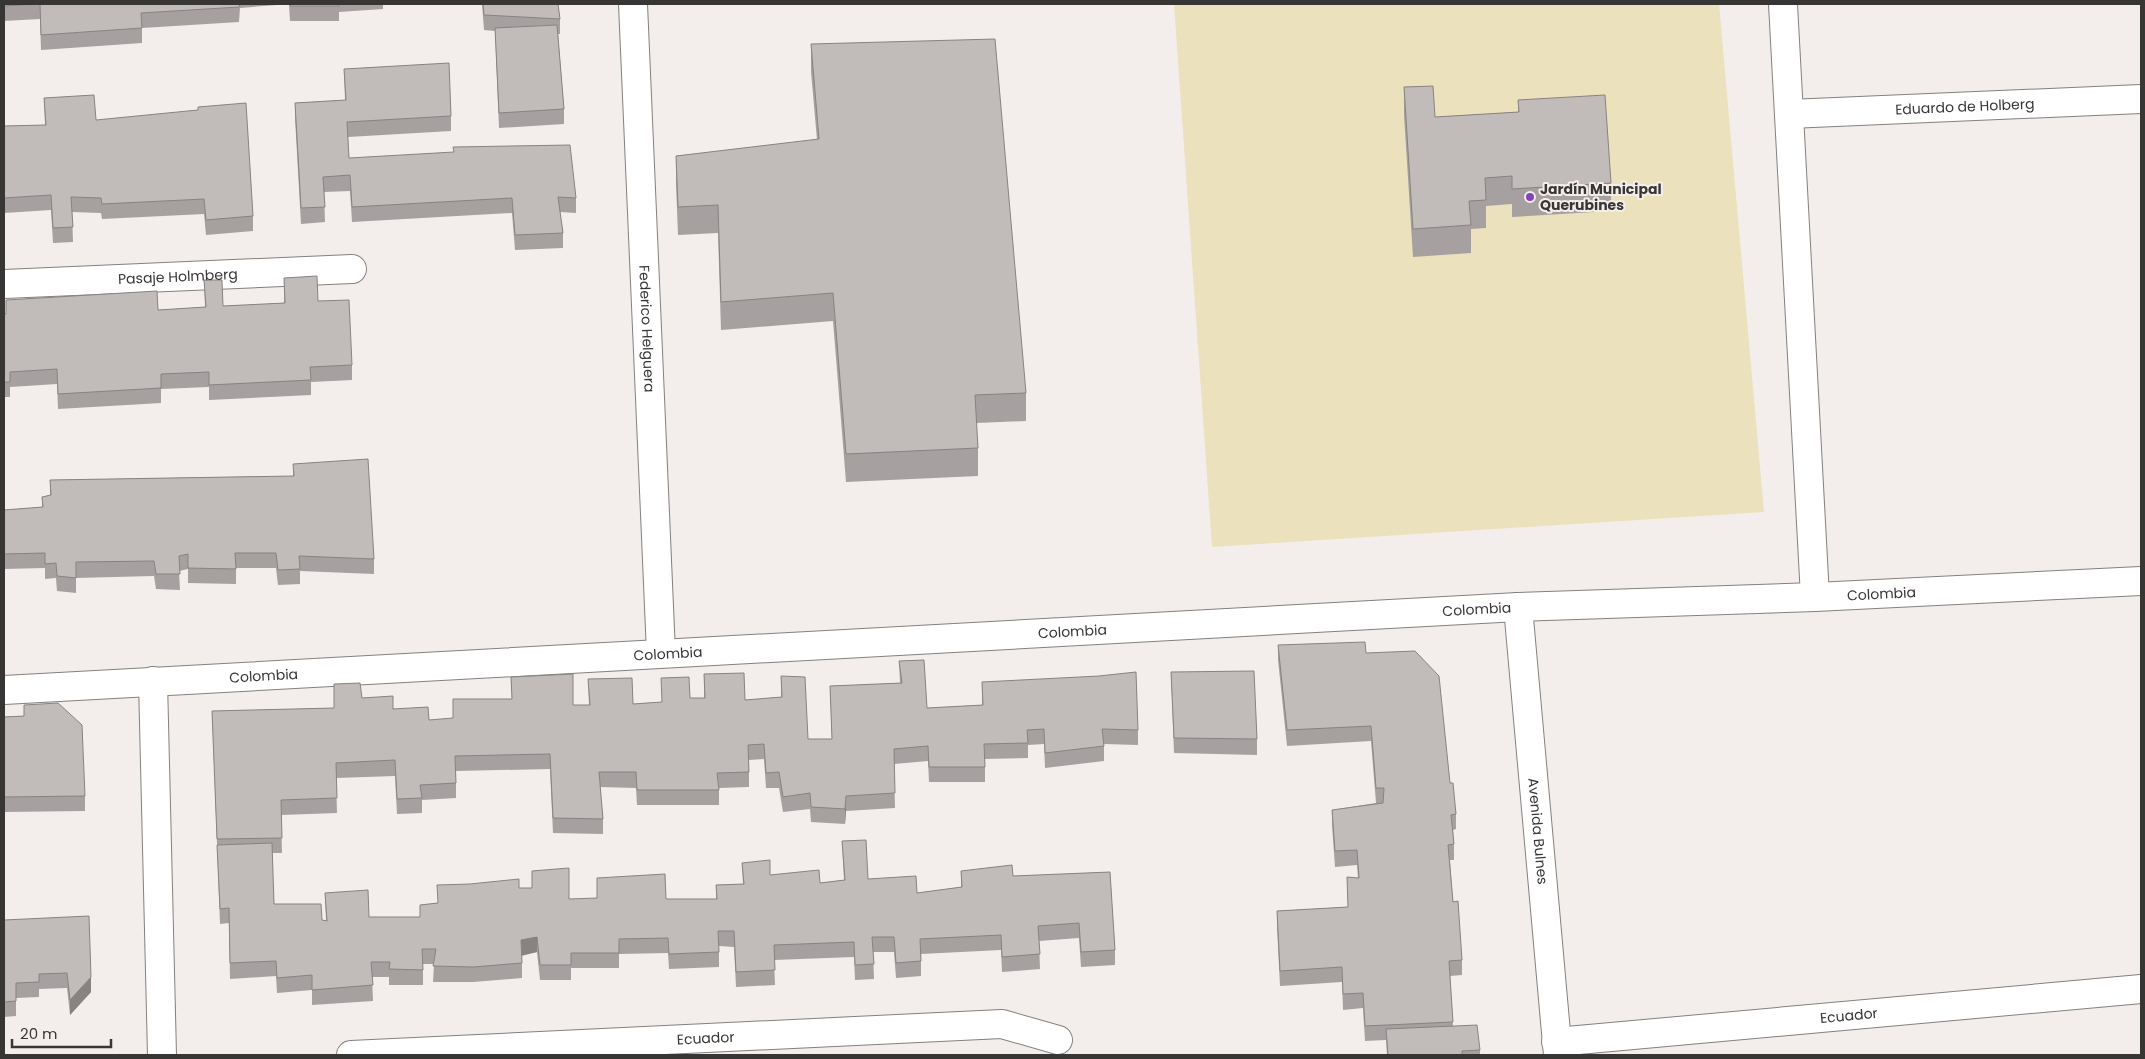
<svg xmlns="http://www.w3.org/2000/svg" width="2145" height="1059" font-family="Poppins,sans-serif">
	<rect width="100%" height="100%" fill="#f3eeeb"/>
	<path fill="#ece1bd" d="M1174,4h545l45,508 -552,35z"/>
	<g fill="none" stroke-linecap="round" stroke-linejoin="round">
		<defs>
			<g id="street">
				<path id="s1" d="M633,4l28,649"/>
				<path d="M1783,4l32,593"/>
				<path id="s2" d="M1789,114l352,-15"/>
				<path id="s3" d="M4,284l348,-15"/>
				<path d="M153,681l9,374"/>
				<path id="s4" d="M1556,1042l585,-53"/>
				<path id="s5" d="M351,1055l651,-31 56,16"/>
			</g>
			<g id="secondary">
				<path id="s6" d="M1518,607l40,448"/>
				<path id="s7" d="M4,690l1514,-83 297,-10 326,-16"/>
			</g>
		</defs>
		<use href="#street" stroke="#84807d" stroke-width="30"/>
		<use href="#secondary" stroke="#84807d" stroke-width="30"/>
		<use href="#street" stroke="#fff" stroke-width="28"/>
		<use href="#secondary" stroke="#fff" stroke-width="28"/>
	</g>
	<path fill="#a6a1a0" d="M4,4h379v5l-44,3v9h-49l-1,-17 -49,4 -1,14 -97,6v15l-101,7 -1,-31 -36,2z
		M482,4h76l2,15v15h-2l6,75v15l-65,4 -4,-97 -11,-1z
		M811,44l215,349v28l-50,2 2,25v28l-132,6 -13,-161 -112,9 -3,-97 -40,2 -2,-51v-28l141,-16 -6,-68z
		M344,69l107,47v15l-103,6 1,21 227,40v15l-16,-1 3,21v15l-48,2 -3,-37 -160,9 -2,-31 -26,1 1,30 -24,2 -6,-106v-15l50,-3z
		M1404,87l31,30 83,-5v-12l93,83v28l-99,6v-13l-26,2v22l-15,1v24l-58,4 -9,-142z
		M44,98l52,22 157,96v15l-47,4 -2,-21 -102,5 -1,-6 -29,-1 1,30 -20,1 -2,-33 -47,3v-87l41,-1z
		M284,278l34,23 34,64v15l-41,2v13l-102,5v-13l-48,2v14l-103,6 -1,-25 -47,3v10h-6v-83h2v-14l152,10 47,-3 -1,-27 19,26 61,-3z
		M293,464l81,95v15l-74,-3v13l-22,1 -2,-17h-40v16l-48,-1v-14l-9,2 1,19 -24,-1 -2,-13 -78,2v15l-19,-2 -1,-13 -11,1v-11l-41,1v-59l38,-3v-10l8,-2v-15l243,-4z
		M1278,645l88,8 84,130 6,31v15l-3,1 1,14v16h-4l3,42 9,58v15l-12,1 3,50 27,24v5h-93l-1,-15 -21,1 -2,-33 -20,2 -1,-28 -62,4 -3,-60v-15l71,-4 -1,-30 11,1 -1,-13 -22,2 -3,-42v-15l44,-7 -5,-62 -84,5 -9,-86z
		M899,661l28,47 55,-3v-23l156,48v15l-34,-1v17l-59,7 -1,-24 -16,1v13l-43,1v23h-56l-1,-21 -34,3 1,44 -49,3 -1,13 -34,-2 -1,-13 -27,3 -4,-24h-13l-2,-29 -15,1v27l-30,1v17h-82l-1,-17 -36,-1 3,32v15l-50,-1 -3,-64 -94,2v27l-34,2v13l-25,1 -2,-38 -59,2 1,35 -56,2 1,38h-10l2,51 52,17 -1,-28 44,24h51v-12l17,-2 82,-15 50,11h147v-14l27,-1 -1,-21 28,12 50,8 24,-3 -2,-39 26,38 49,14 44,-6v-16l52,5 97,-4 5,78v15l-34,2 -2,-29 -40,3 1,28 -38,3 -1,-22 -80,4v22l-25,2 -2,-26h-21l1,27 -19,1 -1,-23 -80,3 1,25 -39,2 -2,-40 -15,-1v21l-50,2 -1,-16 -49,1v14h-48v12h-31l-3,-28 -15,3v23l-49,4h-40l1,-18h-11v21h-34v-8h-17l1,24 -61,4v-15l-35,3 -1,-17 -46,3 -1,-56 -9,1 -8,-213 122,-3 28,-10 67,22 24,-2v-19h59l-1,-22 62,28h16l-1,-26 45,25 29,-2 28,-4h14v-24l41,26 36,-3v-21l27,63h24l-2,-53 70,-3z
		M1171,672l86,67v16l-83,-2z
		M24,705l61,91v15l-81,1v-95l20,-1z
		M4,920l87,72 -21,23 -3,-27 -28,1v8l-23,1v18l-12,1z"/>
	<path fill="#878382" d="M846,796v15l-1,13v-15z
		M537,937v15l-16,4v-16z
		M91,977v15l-21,23v-15z"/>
	<path fill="#c1bbba" stroke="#878382" d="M4,4h31l-31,2z
		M40,4h200l-1,3 -98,6 1,15 -101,7z
		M290,4h49v2h-49z
		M483,4h75l2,15 -76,-4z
		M557,25l7,84 -65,4 -4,-85z
		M995,39l31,354 -51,2 3,53 -132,6 -13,-161 -112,9 -3,-97 -40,2 -2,-51 143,-17 -8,-95z
		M449,63l2,53 -104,6 2,36 105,-6 -1,-5 117,-2 6,53 -18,-1 5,36 -48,2 -3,-37 -160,9 -2,-32 -27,2 2,30 -24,1 -6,-105 51,-3 -2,-31z
		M1433,86l2,31 84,-5 -1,-12 87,-5 6,88 -99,6v-13l-27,2 1,22 -17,1 2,24 -58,4 -9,-142z
		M94,95l2,25 102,-10v-3l48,-4 7,113 -47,4 -2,-21 -102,5 -1,-6 -30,-1 2,30 -20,1 -2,-33 -47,3v-72l42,-1 -2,-27z
		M317,276l1,25 31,-1 3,65 -42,2 1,13 -102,5v-13l-48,2v14l-103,6 -1,-25 -47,3v10h-6v-68h2v-14l151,-9 1,19 48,-3 -2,-27h18l1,26 62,-3 -1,-25z
		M368,459l6,100 -75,-3 1,13 -22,1 -2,-17h-41l1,16 -48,-1v-14l-9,2 1,18h-24l-2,-13 -78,1v16l-19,-2 -1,-13 -11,1v-11l-41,1v-44l39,-3 -1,-10 9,-2 -1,-15 244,-4 -1,-12z
		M1365,642l1,11 49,-2 24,25 11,107h3l3,31 -5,1 3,29 -6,1 5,57 5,-1 4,59 -13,1 4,61 -88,4 -2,-33 -20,1 -1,-27 -62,4 -3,-60 71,-4 -1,-30 12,1 -2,-28 -22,1 -3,-41 51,-7 1,-15h-8l-5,-62 -84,4 -9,-85z
		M924,660l3,48 56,-3 -1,-23 117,-6 37,-4 2,58 -36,-1 2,17 -59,7 -1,-24 -17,1 1,13 -44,1 1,23h-56l-1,-21 -34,3 1,44 -49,3 -1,13 -34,-2 -1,-14 -27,4 -4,-25 -13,1 -2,-29 -16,1 1,27 -32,1 2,17h-82l-1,-18h-37l4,47 -50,-1 -3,-64 -95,2 1,27 -36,2 2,13 -25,1 -2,-39 -59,3 1,35 -56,2 1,38 -65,1 -5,-128 122,-3v-24l26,-1 2,15 31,-2v13l35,-2 1,13 24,-2v-19h59l-1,-22 62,-3v31h17l-2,-26 44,-1 1,26 29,-2 -1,-24 28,-1 1,21h15l-1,-24 40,-1 1,27 37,-3 -1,-21 24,1 3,62h24l-2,-53 72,-3 -3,-22z
		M1254,671l3,68 -83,-1 -3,-66z
		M58,703l24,22 3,71 -81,1v-80l20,-1v-11z
		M866,840l2,39 48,-3 1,17 45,-6 -1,-16 51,-6 1,11 97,-4 5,78 -34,2 -2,-29 -41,3 2,28 -38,3 -1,-22 -81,4 1,22 -25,2 -2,-26h-22l2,27 -19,1 -1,-23 -80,3 1,25 -39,2 -2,-41h-16l1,21 -50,2 -1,-16 -49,1v14h-48v12h-31l-3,-28 -16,3 1,23 -49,4 -40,-1 3,-17h-14l1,21 -34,-1 1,-7h-19l2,23 -61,5v-15l-35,3 -1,-17 -46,2 -1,-55 -9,1 -3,-64 55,-2 2,61h47l1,16 5,1 -2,-28 43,-3 1,27h51v-12l18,-2 -1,-18 33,-1 49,-5v9h13v-17l37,-3v31l28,-1v-20l68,-4 1,25h51l-1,-14 28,-1 -2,-21 28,-3v15l49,-5 1,13 25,-3 -3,-39z
		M89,916l2,61 -21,23 -3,-27 -28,1v8l-23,1v18l-12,1v-82z
		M1477,1025l3,25 -18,1v4h-74l-2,-26z"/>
	<circle fill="#8543b8" stroke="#f3eeeb" stroke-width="2" cx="1530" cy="197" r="5"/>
	<g text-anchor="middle" stroke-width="4" stroke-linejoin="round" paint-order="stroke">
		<g font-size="14" fill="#383635" stroke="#f3eeeb">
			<text dy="5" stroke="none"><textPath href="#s2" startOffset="176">Eduardo de Holberg</textPath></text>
			<text dy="5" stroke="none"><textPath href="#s3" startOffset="174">Pasaje Holmberg</textPath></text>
			<text dy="5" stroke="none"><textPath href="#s1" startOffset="325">Federico Helguera</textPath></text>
			<text dy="5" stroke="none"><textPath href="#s7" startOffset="1880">Colombia</textPath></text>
			<text dy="5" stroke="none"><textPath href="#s7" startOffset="1475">Colombia</textPath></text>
			<text dy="5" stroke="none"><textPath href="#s7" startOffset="1070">Colombia</textPath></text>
			<text dy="5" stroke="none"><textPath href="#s7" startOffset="665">Colombia</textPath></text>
			<text dy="5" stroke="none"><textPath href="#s7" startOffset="260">Colombia</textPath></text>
			<text dy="5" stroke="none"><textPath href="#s6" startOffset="225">Avenida Bulnes</textPath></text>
			<text dy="5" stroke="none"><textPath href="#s4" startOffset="294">Ecuador</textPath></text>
			<text dy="5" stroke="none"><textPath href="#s5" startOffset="355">Ecuador</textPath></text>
		</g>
		<g font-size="14" font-weight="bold" fill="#383635" stroke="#f3eeeb" text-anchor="start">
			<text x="1540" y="194">Jardín Municipal<tspan x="1540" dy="16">Querubines</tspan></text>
		</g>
	</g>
	<rect width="2145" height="1059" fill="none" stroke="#383635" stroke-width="10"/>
	<path d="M12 1039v8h99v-8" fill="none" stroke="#383635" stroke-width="2.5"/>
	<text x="20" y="1039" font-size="15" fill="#383635" stroke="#f3eeeb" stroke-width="4" paint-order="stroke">20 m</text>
</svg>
